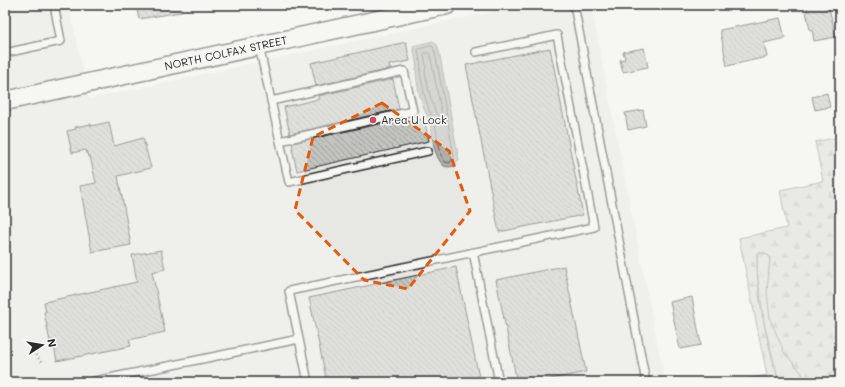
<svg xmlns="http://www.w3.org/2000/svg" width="845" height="387" font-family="Mali,sans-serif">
	<defs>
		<pattern id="grass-tufts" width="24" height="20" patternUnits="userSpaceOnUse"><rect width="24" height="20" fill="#d9d9d5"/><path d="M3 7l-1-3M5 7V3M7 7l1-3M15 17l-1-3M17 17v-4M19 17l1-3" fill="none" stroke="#babab7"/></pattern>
		<pattern id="forest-firs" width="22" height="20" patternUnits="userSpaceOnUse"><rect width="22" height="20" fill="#d9d9d5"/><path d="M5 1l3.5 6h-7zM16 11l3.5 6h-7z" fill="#babab7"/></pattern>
		<pattern id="building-back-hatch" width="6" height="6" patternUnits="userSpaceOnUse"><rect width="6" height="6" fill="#c3c3c0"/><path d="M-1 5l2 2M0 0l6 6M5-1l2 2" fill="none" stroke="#9f9f9c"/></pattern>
	</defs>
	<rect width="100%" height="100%" fill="#f6f6f2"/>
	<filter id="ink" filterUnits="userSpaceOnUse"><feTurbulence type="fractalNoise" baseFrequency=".025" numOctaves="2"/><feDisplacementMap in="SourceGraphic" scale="8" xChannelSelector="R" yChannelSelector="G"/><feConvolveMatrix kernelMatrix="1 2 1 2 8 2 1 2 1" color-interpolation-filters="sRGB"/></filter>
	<g filter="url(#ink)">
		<path fill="#e7e7e3" d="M5,5h64l20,94 368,-80 72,-14h62l74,377h-660z"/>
		<path fill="url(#grass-tufts)" stroke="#828280" d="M757,253h7l6,4 -1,16 15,79 18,21 2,9h-25l-15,-59 -7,-51z"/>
		<path fill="url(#forest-firs)" stroke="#828280" d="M840,137v245h-36l-2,-9 -18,-21 -14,-33 -3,-27 3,-35 -6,-4h-7c-1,44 10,88 22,129h-48l36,-7 -28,-137 48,-10 -7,-38 43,-9 -8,-39z"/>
		<path fill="#aeaeab" stroke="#7a7a78" d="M433,41l4,4 2,6 20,109 -3,2v4l-8,1 -4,-1c-11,-9 -12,-33 -14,-46 -9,-12 -14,-38 -14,-52l1,-1 -4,-21z"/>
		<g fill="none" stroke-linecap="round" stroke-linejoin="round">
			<path stroke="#5f5f5e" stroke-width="1" d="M432,46l3,6 2,11 17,93 -4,7 -5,-1 -4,-7 -7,-36 -4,-6 -6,-20 -4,-21 1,-6 -3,-16 1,-1z
				M425,53h4l1,1 12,61 -2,2 -2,-1 -3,-5 -6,-19 -4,-20 1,-6 -2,-11z"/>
		</g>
		<path fill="url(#building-back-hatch)" stroke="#2b2b2b" d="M136,5h45v7l-42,7z
			M806,5h20l1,3h2l7,29 -22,4 -2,-11h-2l-3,-14 -1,-4h2z
			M780,18l5,20 -21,5 3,14 -40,9 -7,-36z
			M406,42l4,19 -21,4 1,4 -74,17 -5,-23z
			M550,48l33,167 -84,17 -33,-167z
			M644,48l4,19 -25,5 -3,-12 5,-1 -2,-7z
			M393,79l6,30 -109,25 -6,-27 35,-8 -1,-3z
			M827,93l3,14 -15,3 -3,-13z
			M643,110l3,16 -18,4 -3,-17z
			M402,119l1,4 21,-4 5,22 -132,30 -5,-23h1l-1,-5z
			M109,122l5,24 29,-8 8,30 -33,8 13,69 -39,7 -12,-66 16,-3 -6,-27 -2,1 -2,-7 -14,3 -5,-22 9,-2 -1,-2 16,-3v2z
			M161,250l4,19 -13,3 13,60 -36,8 2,6 -74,15 -4,-19h-3l-6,-30h2l-2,-10 93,-20 -5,-27z
			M564,266l22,106 -49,10h-20l-21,-102z
			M456,267l24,115h-153l-18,-84z
			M692,297l9,48 -21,4 -10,-47z"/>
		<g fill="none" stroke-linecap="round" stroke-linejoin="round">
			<defs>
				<path id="service" d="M574,5l72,377
					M259,46l30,136 139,-31
					M5,53l56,-12 -7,-36
					M271,101l133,-30 9,40 -133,30
					M473,252l26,130
					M299,339l-10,-48 305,-64 -37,-192 -81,17
					M90,382l209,-43 9,43"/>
				<g id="tertiary">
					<path id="s1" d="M5,101l442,-96"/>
				</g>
			</defs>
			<use href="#service" stroke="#2b2b2b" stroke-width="10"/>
			<use href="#tertiary" stroke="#2b2b2b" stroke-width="21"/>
			<path stroke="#2b2b2b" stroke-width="2.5" stroke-dasharray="1 3" stroke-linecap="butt" d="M33,352l10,12"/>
			<use href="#service" stroke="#f6f6f2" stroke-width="7"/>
			<use href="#tertiary" stroke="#f6f6f2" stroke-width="18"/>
		</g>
	</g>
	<path d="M0 0H845V387H0ZM382,103l67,48 21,60 -62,78 -44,-9 -69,-70 18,-73z" fill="#f6f6f2" fill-opacity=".55" fill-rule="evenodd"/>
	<path fill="none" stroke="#e8590c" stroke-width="3" stroke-dasharray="8 5" stroke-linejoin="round" d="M382,103l67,48 21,60 -62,78 -44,-9 -69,-70 18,-73z"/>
	<circle fill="#d1495b" stroke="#f6f6f2" stroke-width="1.5" cx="373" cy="120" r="4"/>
	<g text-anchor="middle" stroke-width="3.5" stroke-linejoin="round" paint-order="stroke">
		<g font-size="11" fill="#2b2b2b" stroke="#f6f6f2">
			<text dy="4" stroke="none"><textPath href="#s1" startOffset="226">NORTH COLFAX STREET</textPath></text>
		</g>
		<g font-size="11" fill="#2b2b2b" stroke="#f6f6f2" text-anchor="start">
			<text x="381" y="124">Area U Lock</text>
		</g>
	</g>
	<rect width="845" height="387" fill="none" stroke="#f6f6f2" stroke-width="20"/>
	<rect x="10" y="10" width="825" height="367" fill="none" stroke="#2b2b2b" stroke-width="1.5" filter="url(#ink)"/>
	<g transform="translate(42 345) rotate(78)" stroke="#f6f6f2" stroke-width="3" paint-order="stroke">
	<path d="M0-3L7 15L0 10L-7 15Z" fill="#2b2b2b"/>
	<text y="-6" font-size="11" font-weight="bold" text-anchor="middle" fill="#2b2b2b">N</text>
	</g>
</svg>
